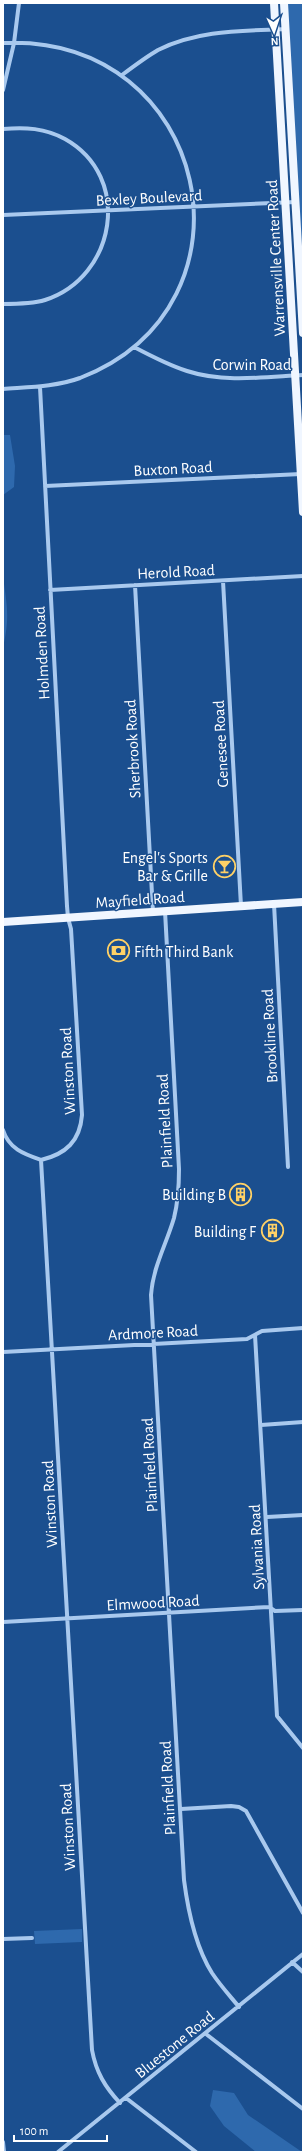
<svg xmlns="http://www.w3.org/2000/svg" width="306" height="2155" font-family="'Alegreya Sans',sans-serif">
	<rect width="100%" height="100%" fill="#1b4f8f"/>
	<path fill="#2e69ad" d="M284,3h19v330z
		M3,435h7l5,31 -1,21 -11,8z
		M3,577c4,28 7,41 0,70z
		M82,1929v13l-47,2 -1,-13z
		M213,2090l21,3 14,22 54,37h-46l-32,-26 -14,-20z"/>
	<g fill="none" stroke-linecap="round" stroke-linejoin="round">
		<path stroke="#a9c9ee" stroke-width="4" d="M3,43c207,-9 265,262 77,335 -25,9 -51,9 -77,11
			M122,75c12,-9 24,-18 36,-25 40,-20 84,-19 127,-21
			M3,90l11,-47 5,-40
			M3,129c22,-2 42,-1 62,10 68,38 51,138 -20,161 -13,4 -28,4 -42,4
			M3,215l293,-13
			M134,347c17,9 34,18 53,24 37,12 78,6 116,4
			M40,387l27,519 1,12 3,11 11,186c-2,26 -16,39 -41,45l51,890c4,22 13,37 28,53
			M45,486l256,-12
			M223,581l18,325
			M135,585l18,327
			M50,590l253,-14
			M274,904l14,263
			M165,911l14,258c0,17 -1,33 -5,49 -8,27 -21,49 -23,77l33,585c4,31 11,66 28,93 8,12 18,23 27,34
			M3,1130c6,19 21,24 38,30
			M255,1335l22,381 26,32
			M3,1352l244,-13 15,-8 41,-3
			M261,1425l42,-3
			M267,1517l36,-2
			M3,1622l266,-15 6,4 28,-1
			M181,1809l50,-3 8,1 7,4 57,102
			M3,1939l29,-1
			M292,1962l11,10
			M206,2034l97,75
			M126,2098l70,54
			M3,2142l1,10
			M58,2152l245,-198"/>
		<path stroke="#f0f6ff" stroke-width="8" d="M274,3l29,509
			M284,3l19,330
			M3,922l300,-20"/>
	</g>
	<defs>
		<symbol id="bar-ring" viewBox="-11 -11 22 22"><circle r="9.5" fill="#1b4f8f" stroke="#ffd166" stroke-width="1.5"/><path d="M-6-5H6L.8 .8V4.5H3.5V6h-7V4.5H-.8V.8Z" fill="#ffd166"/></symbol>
		<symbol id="bank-ring" viewBox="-11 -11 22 22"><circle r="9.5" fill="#1b4f8f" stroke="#ffd166" stroke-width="1.5"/><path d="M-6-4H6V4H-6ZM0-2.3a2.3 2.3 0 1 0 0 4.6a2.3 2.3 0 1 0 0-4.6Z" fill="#ffd166"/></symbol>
		<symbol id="building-ring" viewBox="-11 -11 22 22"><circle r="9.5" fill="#1b4f8f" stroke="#ffd166" stroke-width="1.5"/><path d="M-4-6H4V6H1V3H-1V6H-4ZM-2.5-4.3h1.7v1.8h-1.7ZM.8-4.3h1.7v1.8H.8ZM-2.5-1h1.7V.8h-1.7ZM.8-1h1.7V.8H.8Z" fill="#ffd166"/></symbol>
	</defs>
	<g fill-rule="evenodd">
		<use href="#bar-ring" x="212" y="854" width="25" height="25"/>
		<use href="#bank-ring" x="106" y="938" width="25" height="25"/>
		<use href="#building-ring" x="228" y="1182" width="25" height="25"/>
		<use href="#building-ring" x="260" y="1218" width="25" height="25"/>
	</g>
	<g text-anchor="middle" stroke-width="3" stroke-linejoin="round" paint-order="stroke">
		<g font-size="16" fill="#fff" stroke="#1b4f8f">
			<text transform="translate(149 197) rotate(-3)" y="6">Bexley Boulevard</text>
			<text transform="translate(275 258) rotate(-93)" y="6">Warrensville Center Road</text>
			<text x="252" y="370">Corwin Road</text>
			<text transform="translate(173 468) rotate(-3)" y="6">Buxton Road</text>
			<text transform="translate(176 571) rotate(-3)" y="6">Herold Road</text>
			<text transform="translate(41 653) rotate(-93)" y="6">Holmden Road</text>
			<text transform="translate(220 744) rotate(-93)" y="6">Genesee Road</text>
			<text transform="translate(132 749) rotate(-93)" y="6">Sherbrook Road</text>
			<text transform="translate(140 899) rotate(-4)" y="6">Mayfield Road</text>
			<text transform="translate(269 1036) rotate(-93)" y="6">Brookline Road</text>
			<text transform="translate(67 1071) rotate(-93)" y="6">Winston Road</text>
			<text transform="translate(164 1121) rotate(-93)" y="6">Plainfield Road</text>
			<text transform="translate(153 1332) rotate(-3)" y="6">Ardmore Road</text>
			<text transform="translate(149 1465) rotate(-93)" y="6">Plainfield Road</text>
			<text transform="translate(49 1504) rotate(-93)" y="6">Winston Road</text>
			<text transform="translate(256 1547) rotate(-93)" y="6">Sylvania Road</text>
			<text transform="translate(153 1602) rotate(-3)" y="6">Elmwood Road</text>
			<text transform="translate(167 1788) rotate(-93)" y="6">Plainfield Road</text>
			<text transform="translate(67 1827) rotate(-93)" y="6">Winston Road</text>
			<text transform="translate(174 2044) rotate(-39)" y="6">Bluestone Road</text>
		</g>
		<g font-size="16" fill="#fff" stroke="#1b4f8f" text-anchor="end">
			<text x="208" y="863">Engel's Sports<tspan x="208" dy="18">Bar &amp; Grille</tspan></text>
			<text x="134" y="957" text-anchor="start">Fifth Third Bank</text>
			<text x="226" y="1200">Building B</text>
			<text x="256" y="1237">Building F</text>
		</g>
	</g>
	<rect width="306" height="2155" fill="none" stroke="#ffffff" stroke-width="8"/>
	<g transform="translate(274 32) rotate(177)" stroke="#1b4f8f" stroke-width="3" paint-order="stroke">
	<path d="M0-3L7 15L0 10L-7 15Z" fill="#ffffff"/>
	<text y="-6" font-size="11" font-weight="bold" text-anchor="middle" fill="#ffffff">N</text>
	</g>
	<path d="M14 2135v6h93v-6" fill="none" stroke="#ffffff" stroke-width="2"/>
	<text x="20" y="2135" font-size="12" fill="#ffffff" stroke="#1b4f8f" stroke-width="3" paint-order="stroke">100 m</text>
</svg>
